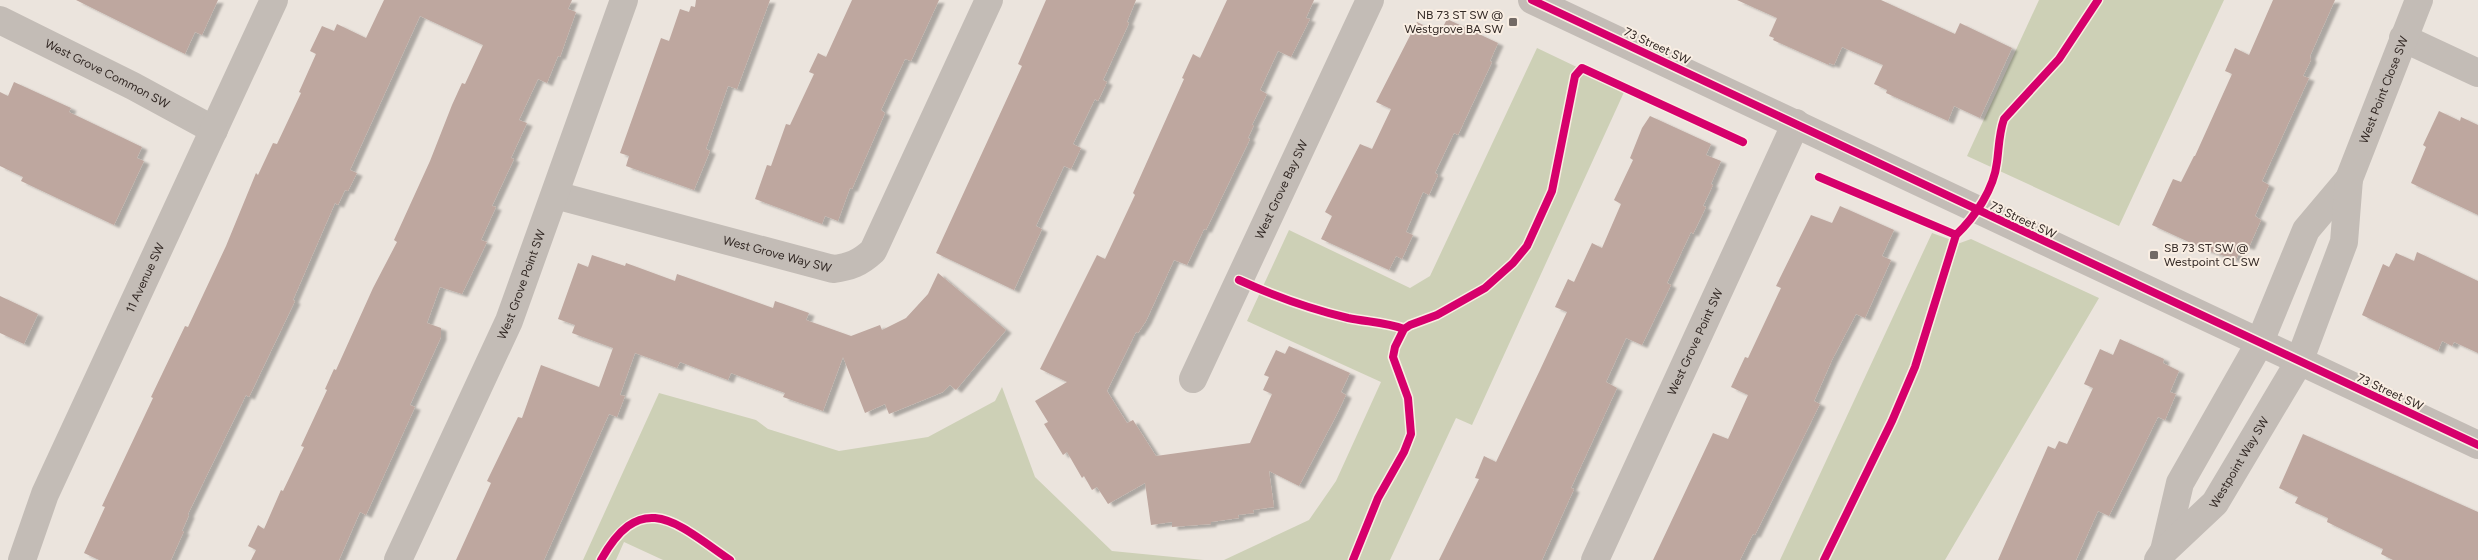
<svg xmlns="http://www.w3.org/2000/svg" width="2478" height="560" font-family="Figtree,sans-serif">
	<defs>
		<filter id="shadow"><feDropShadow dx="5.5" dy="3" stdDeviation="1" flood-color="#0004"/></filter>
	</defs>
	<rect width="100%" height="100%" fill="#ebe4dd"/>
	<path fill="#cdd0b6" d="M2039,0h185l-105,226 -152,-70z
		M1537,48l88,42 -153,335 -16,-7 -66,142h-166l85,-40 27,-39 45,-99 -134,-61 42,-91 121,58 20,-12z
		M1932,233l28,10 11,-4 128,59 -154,262h-165z
		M1002,387l33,90 77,74 92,9h-541l-39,-18 -8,18h-33l76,-167 97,27 12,9 71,22 89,-14 67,-36z"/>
	<path fill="#bea79f" filter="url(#shadow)" d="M76,0h142l-16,35 -7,-3 -10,22z
		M384,0h188l-4,9 8,3 -16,45 -2,-1 -11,27 -9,-4 -19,41 8,3 -16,35 3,1 -22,47 4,1 -15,33 6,2 -13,27 -12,25 -22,-7 -13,36 14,5v9l-31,68 5,2 -49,108 -6,-3 -21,48h-88l5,-10 -8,-4 10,-21 6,4 17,-39 2,1 21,-44 -3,-1 26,-56 -2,-1 9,-20 2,1 37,-82 24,-46 -3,-2 36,-79 22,-56 10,-22 3,1 18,-39 -63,-29 -70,154 7,3 -9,18 -3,-1 -7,15 -3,-2 -42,97 2,1 -46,96 -3,-2 -58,119 1,1 -7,16h2l-13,29h-72l-15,-7 21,-46 -3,-1 51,-108 -2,-1 34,-71 3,1 38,-81 30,-73 2,2 15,-32 4,1 24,-51 -2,-1 17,-38 -6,-3 12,-25 12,5 3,-7 29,14z
		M696,0h74l-33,89 -9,-3 -22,63 4,2 -16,39 -68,-24 3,-10 -9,-3 41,-115 8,3 11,-32 9,3 2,-6 4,1z
		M852,0h87l-28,61 -6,-2 -24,51 4,3 -33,76 -2,-1 -12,33 -13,-5 -3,8 -67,-25 12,-34 4,1 15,-42 4,1 24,-51 -5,-2 9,-19 8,4z
		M1046,0h90l-9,22 2,1 -26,57 4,2 -9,19 -3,-2 -22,45 8,4 -10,21 -7,-3 -28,60 6,3 -28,61 -78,-37 86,-187 -4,-2z
		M1227,0h87l-8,18 4,1 -19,38 -13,-6 -18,39 7,4 -15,31h2l-6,13 2,1 -44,91 -2,-1 -17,36 -13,-5 -28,61 -8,12 -2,-1 -29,59 20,32 6,-3 23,36 94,-13 22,-49 -9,-4 6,-13 -5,-2 12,-25 9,4 4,-8 61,27 -9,19 5,3 -10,21 -37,70 -30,-15 5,36 -21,3 1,3 -16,2 1,3 -28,4v2l-39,3v-5l-21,3 -6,-42 -37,21 -11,-17 -5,3 -8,-14 -2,2 -15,-26 -4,3 -19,-31 4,-2 -13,-21 32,-19 -27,-13 57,-114 8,4 30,-64 -2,-2 51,-114 -2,-1 11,-24 7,4z
		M1737,0h144l74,34 5,-11 52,25 -32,70 -26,-12 -6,15 -62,-28 1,-3 -13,-6 9,-19 -41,-18 -8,18 -5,-2v2l-56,-25 1,-2 -5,-2 8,-18z
		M2273,0h62l-25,56 1,4 -8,16 6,2 -47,103 7,4 -14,31 6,4 -12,27 -6,-2 -7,15 -32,-11 -52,-24 21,-46 8,3 13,-26h1l37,-82 -7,-3 10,-23 14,7z
		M1447,19l51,24 -8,18 2,1 -34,73 -4,-2 -19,40 3,2 -9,20 -6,-3 -17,40 7,3 -11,24 -6,-3 -7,14 -68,-31 11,-23 -7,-4 35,-68 12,5 19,-40 -15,-7 41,-80 23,11z
		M14,82l57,26 -2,4 73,35 -5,11 7,3 -30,64 -93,-44 2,-4 -23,-11v-74l8,4z
		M2439,111l21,10 1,-4 17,8v90l-67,-32 15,-36 -3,-2z
		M1650,116l61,28 -5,11 15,6 -10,23 2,1 -10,21 3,1 -13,27 -2,-2 -24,51 4,2 -29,60 -16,-7 -20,44 11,6 -46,100 3,1 -32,71h-103l40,-81 -4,-1 9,-22 12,6 44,-92 27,-58 -12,-5 13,-28 6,3 18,-39 10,5 19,-44 -7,-4 19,-40 -3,-2 12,-30z
		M1840,206l54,24 -12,26 9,4 -26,58 -9,-4 -24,46 -18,41 6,3 -65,131 -2,-1 -13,26h-87l60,-127 15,6 20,-44 -17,-8 14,-30 3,1 33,-70 -5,-2 35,-71 21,8z
		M2417,252l61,29v72l-24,-11 -2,4 -10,-5 -4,10 -76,-36 21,-51 6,3 7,-14 18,8z
		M592,255l33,11 1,-3 49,18 2,-7 96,34 2,-7 34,12 -3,7 45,16 29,-11 2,5 24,-12 22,-24 10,-21 68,57 -50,60 -6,-5 -7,7 -54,22 -4,-10 -20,9 -22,-56 -20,54 -40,-14 2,-4 -54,-20 -3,7 -48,-18 -3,6 -42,-15 -15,42 5,1 -8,21 -8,-3 -65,146h-88l35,-77 -4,-2 31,-64 4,1 19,-53 58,22 14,-39 -41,-15 3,-8 -17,-6 20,-56 10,4z
		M0,296l38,18 -14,30 -24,-11z
		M2120,339l44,20 -1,4 16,8 -9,21 6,2 -11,26 -7,-3 -49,99 -11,-5 -22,49h-78l50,-114 7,3 4,-8 8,3 26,-56 -9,-4 16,-35 13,6z
		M2303,434l175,78v48h-85l-12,-6 2,-5 -56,-27 1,-4 -33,-15 3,-6 -19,-9z"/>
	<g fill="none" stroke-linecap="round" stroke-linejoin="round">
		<g stroke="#c3bcb6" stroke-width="28">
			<path d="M1532,0l946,445"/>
			<path id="s1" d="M0,20l133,66 81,44"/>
			<path d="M2403,38l75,35"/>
			<path id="s2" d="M555,195l278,74c17,-2 27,-6 40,-18l116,-251"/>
			<path id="s3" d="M1193,379l177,-379"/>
			<path d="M2164,551l16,-68 79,-139 47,-114 43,-51"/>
			<path id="s4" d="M22,560l23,-66 229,-494"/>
			<path id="s5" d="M398,560l111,-239 115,-321"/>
			<path id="s6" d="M1595,560l201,-437"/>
			<path id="s7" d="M2158,560l6,-9 51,-48 84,-141 45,-120 5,-63 70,-179"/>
		</g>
		<defs>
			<path id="cycleway" d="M1532,0l946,445
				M1819,177l137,58
				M1239,280c35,16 71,29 109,38 19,4 38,4 56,11
				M601,560c41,-74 78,-35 129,0
				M1353,560l25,-62 26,-46 7,-18 -3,-36 -15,-41 2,-10 9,-18 6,-4 27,-10 48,-27 28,-25 14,-17 25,-55 23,-115 7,-8 161,74
				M1824,560l68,-139 23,-54 41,-132c19,-18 38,-46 41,-73 2,-15 2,-29 7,-43l55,-60 39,-59"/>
		</defs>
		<use href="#cycleway" stroke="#f9eee3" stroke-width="11"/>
		<use href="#cycleway" stroke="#d6006c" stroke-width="8"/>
	</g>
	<g fill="#736a65" stroke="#f9eee3" stroke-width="2">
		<rect x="1508" y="17" width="10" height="10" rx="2.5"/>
		<rect x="2149" y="250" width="10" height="10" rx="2.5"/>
	</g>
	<g text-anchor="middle" stroke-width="4" stroke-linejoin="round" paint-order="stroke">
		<g font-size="12" fill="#332925" stroke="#f9eee3" text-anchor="end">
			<text x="1503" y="19">NB 73 ST SW @<tspan x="1503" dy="14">Westgrove BA SW</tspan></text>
			<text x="2164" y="252" text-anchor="start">SB 73 ST SW @<tspan x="2164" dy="14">Westpoint CL SW</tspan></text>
		</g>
		<g font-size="12" fill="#332925" stroke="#f9eee3">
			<text transform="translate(1657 46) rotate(25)" y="4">73 Street SW</text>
			<text dy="4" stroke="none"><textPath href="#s1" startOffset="120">West Grove Common SW</textPath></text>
			<text dy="4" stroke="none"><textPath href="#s7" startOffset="532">West Point Close SW</textPath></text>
			<text dy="4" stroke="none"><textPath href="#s3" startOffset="209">West Grove Bay SW</textPath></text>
			<text transform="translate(2023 220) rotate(25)" y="4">73 Street SW</text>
			<text dy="4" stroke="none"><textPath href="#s2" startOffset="230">West Grove Way SW</textPath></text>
			<text dy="4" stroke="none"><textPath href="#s4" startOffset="308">11 Avenue SW</textPath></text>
			<text dy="4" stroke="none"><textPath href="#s5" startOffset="302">West Grove Point SW</textPath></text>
			<text dy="4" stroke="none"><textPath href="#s6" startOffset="240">West Grove Point SW</textPath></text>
			<text transform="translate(2390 392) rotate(25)" y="4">73 Street SW</text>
			<text dy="4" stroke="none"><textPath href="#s7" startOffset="128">Westpoint Way SW</textPath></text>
		</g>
	</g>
</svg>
